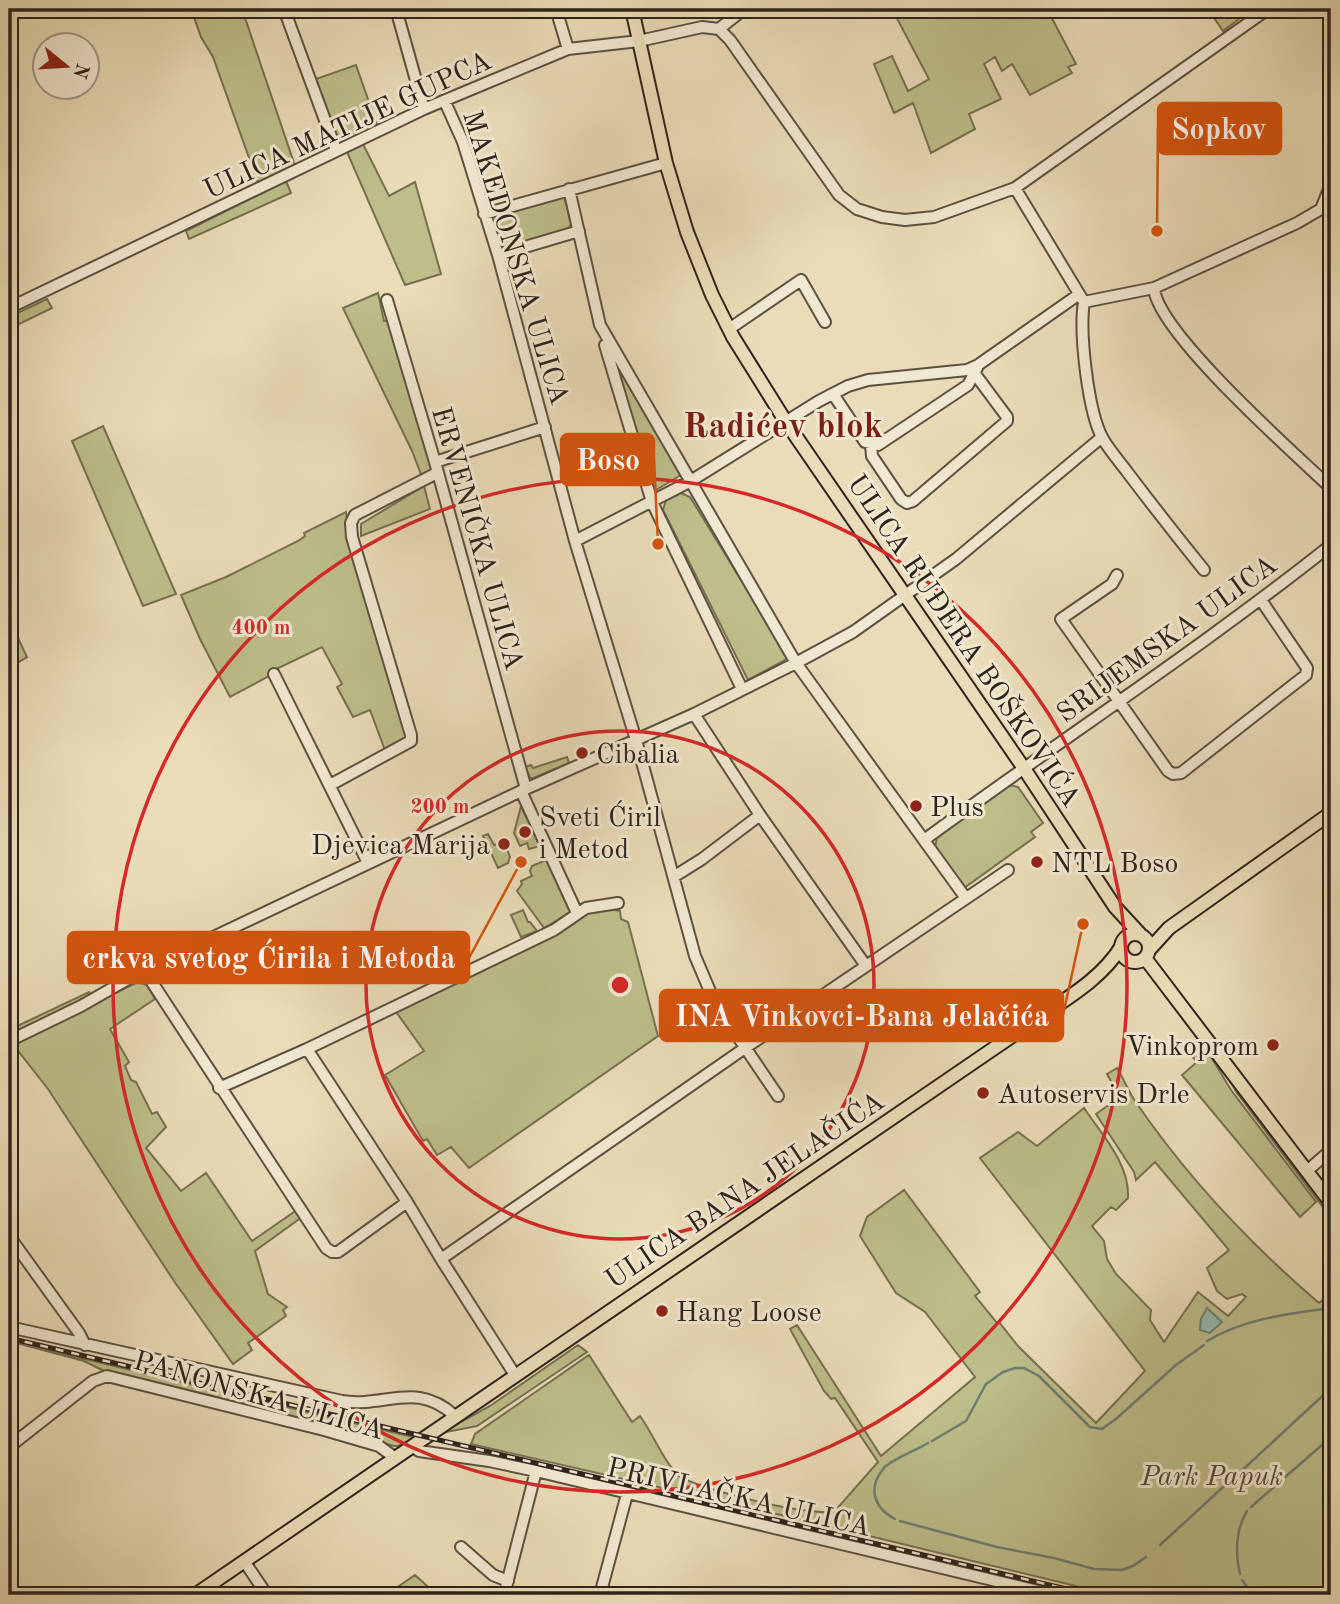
<svg xmlns="http://www.w3.org/2000/svg" width="1340" height="1604" font-family="'Old Standard TT',serif">
	<rect width="100%" height="100%" fill="#eadcb8"/>
	<filter id="stains"><feTurbulence type="fractalNoise" baseFrequency=".00286" numOctaves="4"/><feColorMatrix values="0 0 0 0 .2 0 0 0 0 .09 0 0 0 0 .02 0 0 0 .5 -.17"/></filter>
	<radialGradient id="worn" r=".72"><stop offset=".6" stop-color="#630" stop-opacity="0"/><stop offset="1" stop-color="#630" stop-opacity=".3"/></radialGradient>
	<path fill="#bdbe8a" stroke="#767052" stroke-width="2" d="M191,9h51l53,157 -37,17 -45,-126 -12,-20z
		M892,9h155l29,55 -8,3 4,6 -42,22 -18,-31 -10,7 -7,-14 -11,7 17,35 -32,15 6,15 -44,24 -18,-50 -19,10 -20,-49 18,-8 16,35 21,-12z
		M1208,9h44l-29,22z
		M356,65l21,60 -40,20 -24,-65z
		M363,144l26,52 26,-14 26,92 -36,11 -58,-133z
		M286,181l5,12 -102,46 -3,-8z
		M562,197l3,2 6,25 -3,6 -62,20 -7,-2 -8,-27 2,-3z
		M378,293l6,28 6,-1 42,150 -10,7 -10,-26 -69,-143z
		M47,299l5,9 -43,21v-12z
		M623,376l58,99 -25,15 -5,-2 -32,-109z
		M103,426l73,168 -33,12 -71,-165z
		M424,486l6,23 -69,27v-12z
		M681,493l9,4 99,161 -41,22 -85,-170 3,-10z
		M346,512l3,27 58,201 -21,13 -16,-43 -17,7 -16,-30 5,-3 -20,-37 -52,25 1,3 -41,22 -30,-58 -19,-44 45,-18 72,-36 7,-5 -1,-3z
		M9,619l18,38 -18,11z
		M567,757l2,6 -38,16 -6,-12 6,-2 2,3z
		M1009,785l9,2 25,36 -12,9 4,5 -71,51 -29,-40 2,-11z
		M521,806l19,40 -11,3 -2,-6 -7,3 -6,-13z
		M488,834l6,11 10,-4 6,16 -2,6 -10,5 -15,-32z
		M548,859l5,9 -1,5 4,1 15,38 -27,16 -27,-37 5,-7 -1,-3 11,-5 -2,-5 2,-5z
		M609,909l11,2 1,8 7,3 30,114 -189,132 -18,-21 -14,8 -10,-16 -4,2 -38,-66 39,-24 -30,-42 188,-96z
		M523,910l5,12h2l7,9 -16,6 -10,-22z
		M138,982l9,3 8,14 -45,30 19,33 -4,4 6,14 5,2 16,32 5,-2 9,15 -20,21 35,43 25,-18 46,68 45,-31 5,7 -47,34 13,43 19,13 -4,3 3,6 -38,27 4,7 -19,14 -59,-83 -126,-192 -36,-46z
		M89,992l2,5 -82,40v-7z
		M1204,1045l27,45 85,112 -16,15 -118,-142 15,-13 -5,-6z
		M1219,1062l112,148v8l-94,-125z
		M1117,1068c7,11 11,23 18,33 52,76 115,143 184,202l12,-10v302h-218l-293,-71 -349,-80 4,-10 114,-79 43,67 8,-6c12,16 25,48 38,59 18,14 136,43 157,36l43,-49 -43,-64 -4,1 -7,-8 -34,-62 7,-4 84,131 94,-79 -50,-65 -29,-19 -36,-57 7,-19 37,-27 76,102 -5,4 22,27 2,-1 19,24 78,77 49,-52 -165,-213 38,-26 19,14 47,-38c18,27 46,56 44,90l-12,12 -5,-3 -19,19 12,15 3,18 9,15 35,36 -1,10 14,22 34,-50 30,24 18,-19 -4,-3 -15,5 -10,-8 -10,-23 22,-18 -74,-88 -19,18 -2,-8 -38,-58 24,-17 -13,-23z
		M9,1341l408,97 -19,8h-4l-290,-75 -20,-10z
		M578,1345l9,7 -110,74 -36,7 49,-27z
		M415,1575l22,20h-51z"/>
	<path fill="#98bbb0" stroke="#6e7e74" stroke-width="2" d="M1207,1308l15,14 -12,11 -10,-3 1,-11z"/>
	<g fill="none" stroke-linecap="round" stroke-linejoin="round">
		<path stroke="#6e7e74" stroke-width="2.5" d="M1207,1341c39,-23 81,-27 124,-33
			M932,1441l34,-20 20,-37 17,-12 12,-4h9l15,8 51,51 12,2 15,-11 59,-53 28,-20
			M1237,1475l94,-87
			M1251,1507l80,-70
			M895,1519c-21,-11 -28,-31 -11,-51 8,-9 33,-18 44,-25
			M900,1521l97,26 57,11 40,11 28,1 11,-4 13,-9
			M1160,1545l73,-67
			M1240,1574c-5,-22 -5,-43 7,-63
			M1242,1580l11,15"/>
		<defs>
			<path id="minor" d="M284,9l52,141
				M396,9l28,100
				M556,9l12,40
				M719,29l25,-20
				M445,102l18,40 35,113 77,286 61,199 59,216 20,47 63,93
				M1015,188l69,114 70,-14 143,-65 24,-14 10,-25
				M569,189l31,136 196,338 169,234
				M484,214l182,-51
				M498,255l81,-24
				M1154,288c3,44 140,165 177,200
				M387,300l48,162 91,327
				M1084,302c-5,30 4,111 19,137 7,12 17,23 25,34 25,33 50,65 76,97
				M9,308l415,-199 144,-60 71,-8 63,-14 17,2 11,11 109,155 18,14 25,8 23,3 29,-3 81,-29 253,-179
				M729,329l72,-49 24,42
				M605,345l47,157 90,187
				M833,394l32,48 13,3 90,-60 9,-17
				M871,445l1,11 29,43 6,4 6,-2 94,-80v-4l-32,-43
				M435,462l110,-35
				M575,541l114,-59 130,-81 29,-15 20,-6 99,-10 11,-5 100,-70
				M1117,575l-5,9 -51,35 107,152 5,3 8,-1 125,-98 1,-7 -46,-68
				M274,674l94,189
				M694,714l66,101 106,151
				M330,785l81,-44v-6l-59,-198 -1,-14 4,-8 82,-42
				M521,791l56,122
				M924,840c135,-99 276,-191 407,-295
				M675,876l27,-17 58,-44
				M144,970l182,278 6,4h6l69,-50
				M9,1041l72,-35 63,-36 377,-179 173,-77 102,-51 57,-31 103,-73 146,-122
				M307,1049l100,153 34,57
				M219,1088l88,-39 247,-119 32,-22 32,-5
				M1307,1171l24,-21
				M9,1236l70,97 6,12
				M9,1327l333,74c44,7 74,-21 113,15
				M515,1375l-74,-116 304,-211 263,-178
				M412,1446l7,5 70,10 47,10 519,124
				M9,1447l84,-66 14,-5 217,54 55,16 15,11
				M461,1547l32,28 15,6
				M244,1561l23,34
				M504,1595l32,-124
				M600,1595l27,-101"/>
			<path id="major" d="M632,9l34,154 21,69 25,63 21,42 53,85 237,345 92,140 25,27
				M1121 948a14 14 0 1 1 28 0a14 14 0 1 1-28 0Z
				M1149,950l20,-22 162,-115
				M1145,958l186,245
				M195,1595l836,-572c31,-22 70,-43 90,-76"/>
		</defs>
		<use href="#minor" stroke="#5d5142" stroke-width="14"/>
		<use href="#major" stroke="#2e231b" stroke-width="16"/>
		<use href="#minor" stroke="#f1e8d1" stroke-width="10"/>
		<use href="#major" stroke="#eadcb8" stroke-width="12"/>
		<defs>
			<path id="rail" d="M9,1338l1083,257"/>
		</defs>
		<use href="#rail" stroke="#2e231b" stroke-width="5"/>
		<use href="#rail" stroke="#f1e8d1" stroke-width="2.5" stroke-dasharray="8" stroke-linecap="butt"/>
	</g>
	<g fill="none" stroke="#d62828" stroke-width="3.5">
		<circle cx="620" cy="985" r="254"/>
		<circle cx="620" cy="985" r="507"/>
	</g>
	<g fill="#8f2418" stroke="#f1e8d1" stroke-width="2.5">
		<circle cx="582" cy="753" r="7"/>
		<circle cx="916" cy="806" r="7"/>
		<circle cx="525" cy="832" r="7"/>
		<circle cx="504" cy="844" r="7"/>
		<circle cx="1037" cy="862" r="7"/>
		<circle cx="1273" cy="1045" r="7"/>
		<circle cx="983" cy="1093" r="7"/>
		<circle cx="662" cy="1311" r="7"/>
	</g>
	<g text-anchor="middle" stroke-width="6" stroke-linejoin="round" paint-order="stroke">
		<g font-size="28" fill="#2e231b" stroke="#f1e8d1">
			<text transform="translate(347 124) rotate(-25)" y="10">ULICA MATIJE GUPCA</text>
			<text transform="translate(517 257) rotate(73)" y="10">MAKEDONSKA ULICA</text>
			<text transform="translate(479 538) rotate(74)" y="10">ERVENIČKA ULICA</text>
			<text transform="translate(1166 638) rotate(-36)" y="10">SRIJEMSKA ULICA</text>
			<text transform="translate(965 640) rotate(56)" y="10">ULICA RUĐERA BOŠKOVIĆA</text>
			<text transform="translate(744 1189) rotate(-34)" y="10">ULICA BANA JELAČIĆA</text>
			<text transform="translate(259 1394) rotate(16)" y="10">PANONSKA ULICA</text>
			<text transform="translate(739 1496) rotate(13)" y="10">PRIVLAČKA ULICA</text>
		</g>
		<g font-size="28" fill="#2e231b" stroke="#f1e8d1" text-anchor="start">
			<text x="596" y="763">Cibalia</text>
			<text x="930" y="816">Plus</text>
			<text x="539" y="826">Sveti Ćiril<tspan x="539" dy="32">i Metod</tspan></text>
			<text x="490" y="854" text-anchor="end">Djevica Marija</text>
			<text x="1051" y="872">NTL Boso</text>
			<text x="1259" y="1055" text-anchor="end">Vinkoprom</text>
			<text x="997" y="1103">Autoservis Drle</text>
			<text x="676" y="1321">Hang Loose</text>
		</g>
		<g font-size="28" font-style="italic" fill="#524a37" stroke="#f1e8d1">
			<text x="1212" y="1485">Park Papuk</text>
		</g>
		<g font-size="35" font-weight="bold" fill="#7a1f14" stroke="#f1e8d1">
			<text x="783" y="437">Radićev blok</text>
		</g>
	</g>
	<circle cx="620" cy="985" r="10" fill="#d62828" stroke="#f1e8d1" stroke-width="3.5"/>
	<g font-size="21" text-anchor="middle" font-weight="bold" fill="#d62828" stroke="#f1e8d1" stroke-width="6" stroke-linejoin="round" paint-order="stroke">
		<text x="261" y="634">400 m</text>
		<text x="440" y="813">200 m</text>
	</g>
	<path fill="none" stroke="#d5540e" stroke-width="2.5" d="M1157 231L1158 128M658 544L654 459M521 862L469 958M1083 924L1063 1015"/>
	<g fill="#d5540e" stroke="#f1e8d1" stroke-width="2.5">
		<circle cx="1157" cy="231" r="7"/>
		<circle cx="658" cy="544" r="7"/>
		<circle cx="521" cy="862" r="7"/>
		<circle cx="1083" cy="924" r="7"/>
	</g>
	<g fill="#d5540e" stroke="#d5540e" stroke-width="2.5">
		<rect x="1158" y="103" width="123" height="51" rx="7"/>
		<rect x="561" y="434" width="93" height="51" rx="7"/>
		<rect x="68" y="932" width="401" height="51" rx="7"/>
		<rect x="660" y="990" width="403" height="51" rx="7"/>
	</g>
	<g font-size="30" text-anchor="middle" font-weight="bold" fill="#fff">
		<text x="1219" y="139">Sopkov</text>
		<text x="608" y="470">Boso</text>
		<text x="269" y="968">crkva svetog Ćirila i Metoda</text>
		<text x="862" y="1026">INA Vinkovci-Bana Jelačića</text>
	</g>
	<rect width="1340" height="1604" fill="none" stroke="#eadcb8" stroke-width="35"/>
	<rect x="10" y="10" width="1319" height="1583" fill="none" stroke="#2e231b" stroke-width="3.5"/>
	<rect x="18" y="18" width="1305" height="1569" fill="none" stroke="#2e231b" stroke-width="2"/>
	<g transform="translate(66 66) rotate(108)"><circle r="33" fill="#f1e8d1" stroke="#a39988" stroke-width="2"/>
	<path d="M0-5L12 26L0 18L-12 26Z" fill="#8f2418"/>
	<text y="-10" font-size="19" font-weight="bold" text-anchor="middle" fill="#2e231b">N</text>
	</g>
	<rect width="100%" height="100%" filter="url(#stains)"/>
	<rect width="100%" height="100%" fill="url(#worn)"/>
</svg>
